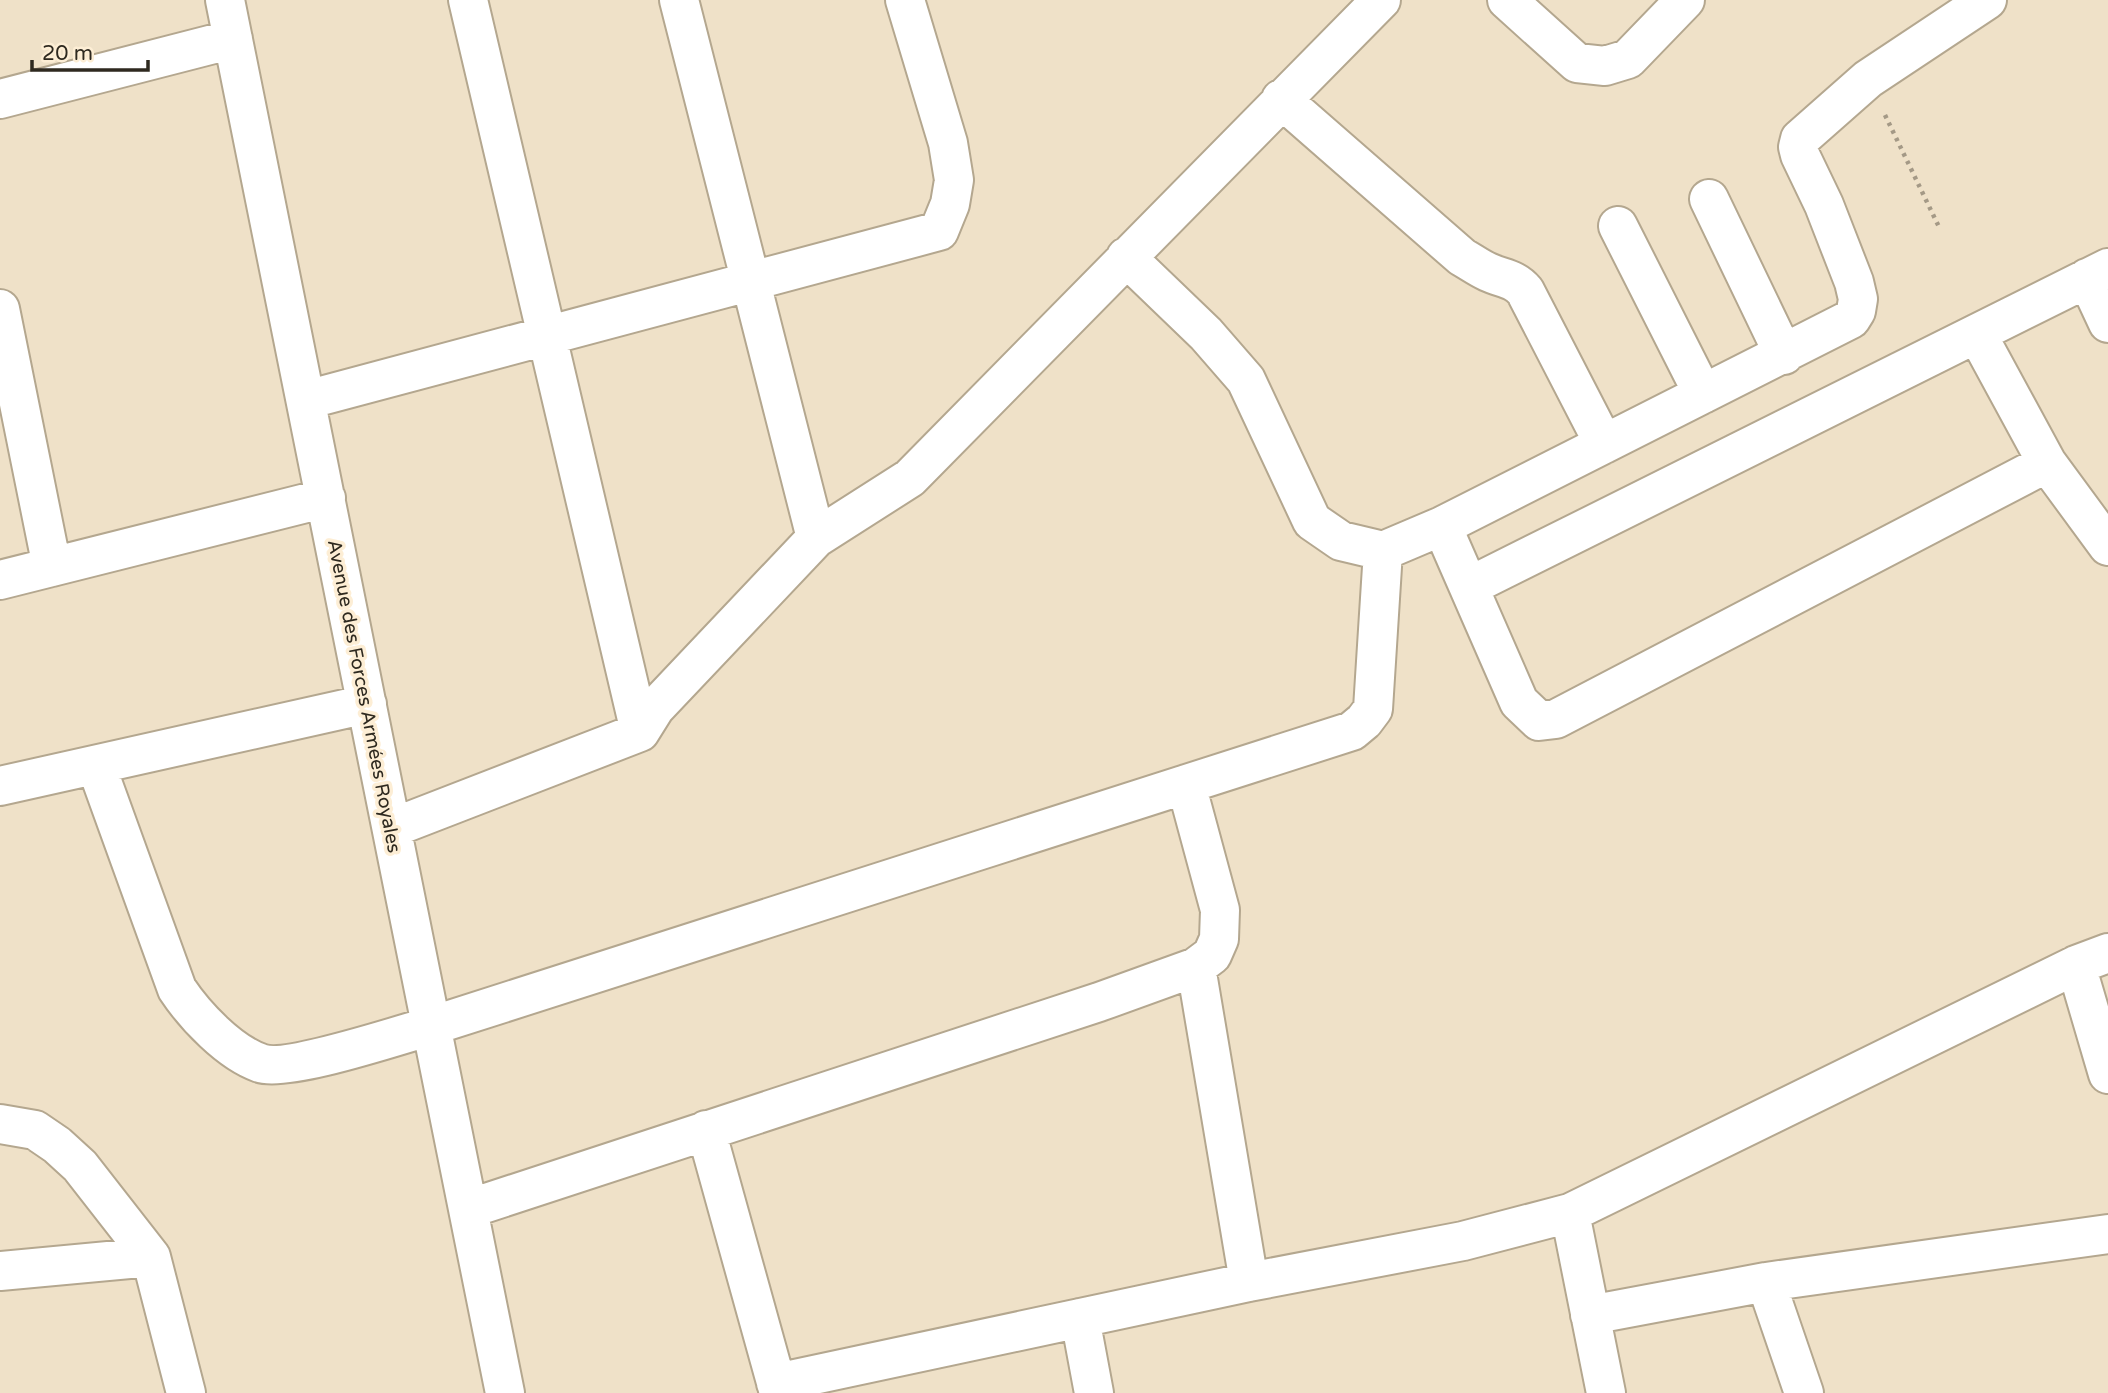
<svg xmlns="http://www.w3.org/2000/svg" width="2108" height="1393" font-family="'Varela Round',sans-serif">
	<rect width="100%" height="100%" fill="#efe1c8"/>
	<g fill="none" stroke-linecap="round" stroke-linejoin="round">
		<defs>
			<path id="minor" d="M225,0l280,1393
				M468,0l172,732
				M679,0l137,538
				M1507,0l70,63 28,3 23,-7 57,-59
				M0,99l233,-60
				M1281,99l181,158c9,5 17,11 26,15 15,7 26,6 37,19l79,153
				M1709,199l75,156
				M1618,226l85,168
				M1126,257l80,77 40,46 66,141 29,20 42,10 59,-25 409,-207 5,-8 2,-12 -4,-17 -30,-77 -24,-50 -2,-8 2,-8 68,-60 119,-79
				M2087,278l21,45
				M0,309l52,258
				M1977,334l70,129 61,83
				M306,400l633,-169 11,-27 4,-24 -6,-37 -43,-143
				M1442,526l77,176 20,19 17,-2 491,-256
				M0,580l326,-82
				M1470,586l638,-318
				M96,765l81,224c18,27 52,63 83,74 26,10 139,-28 171,-37l921,-295 12,-10 9,-12 10,-158
				M0,786l367,-82
				M392,828l248,-96 15,-24 161,-170 94,-60 471,-478
				M2076,965l32,109
				M1196,967l53,315
				M0,1124l35,6 22,15 23,21 71,91 35,136
				M706,1130l73,263
				M468,1209l631,-207 97,-35 16,-12 7,-16 1,-29 -34,-126
				M1570,1213l36,180
				M0,1271l151,-14
				M1766,1282l38,111
				M1590,1315l176,-33 342,-48
				M1080,1318l14,75
				M776,1383l473,-101 214,-41 107,-28 506,-248 32,-12"/>
		</defs>
		<use href="#minor" stroke="#b4a78f" stroke-width="42"/>
		<path stroke="#a49986" stroke-width="4.5" stroke-dasharray="3.5 5" stroke-linecap="butt" d="M1885,115l54,112"/>
		<use href="#minor" stroke="#fff" stroke-width="38"/>
	</g>
	<g text-anchor="middle" stroke-width="7" stroke-linejoin="round" paint-order="stroke">
		<g font-size="19" fill="#2e291f" stroke="#fdeed5">
			<text transform="translate(365 696) rotate(79)" y="7">Avenue des Forces Armées Royales</text>
		</g>
	</g>
	<path d="M32 60v10h116v-10" fill="none" stroke="#2e291f" stroke-width="3.5"/>
	<text x="42" y="60" font-size="21" fill="#2e291f" stroke="#fdeed5" stroke-width="5" paint-order="stroke">20 m</text>
</svg>
